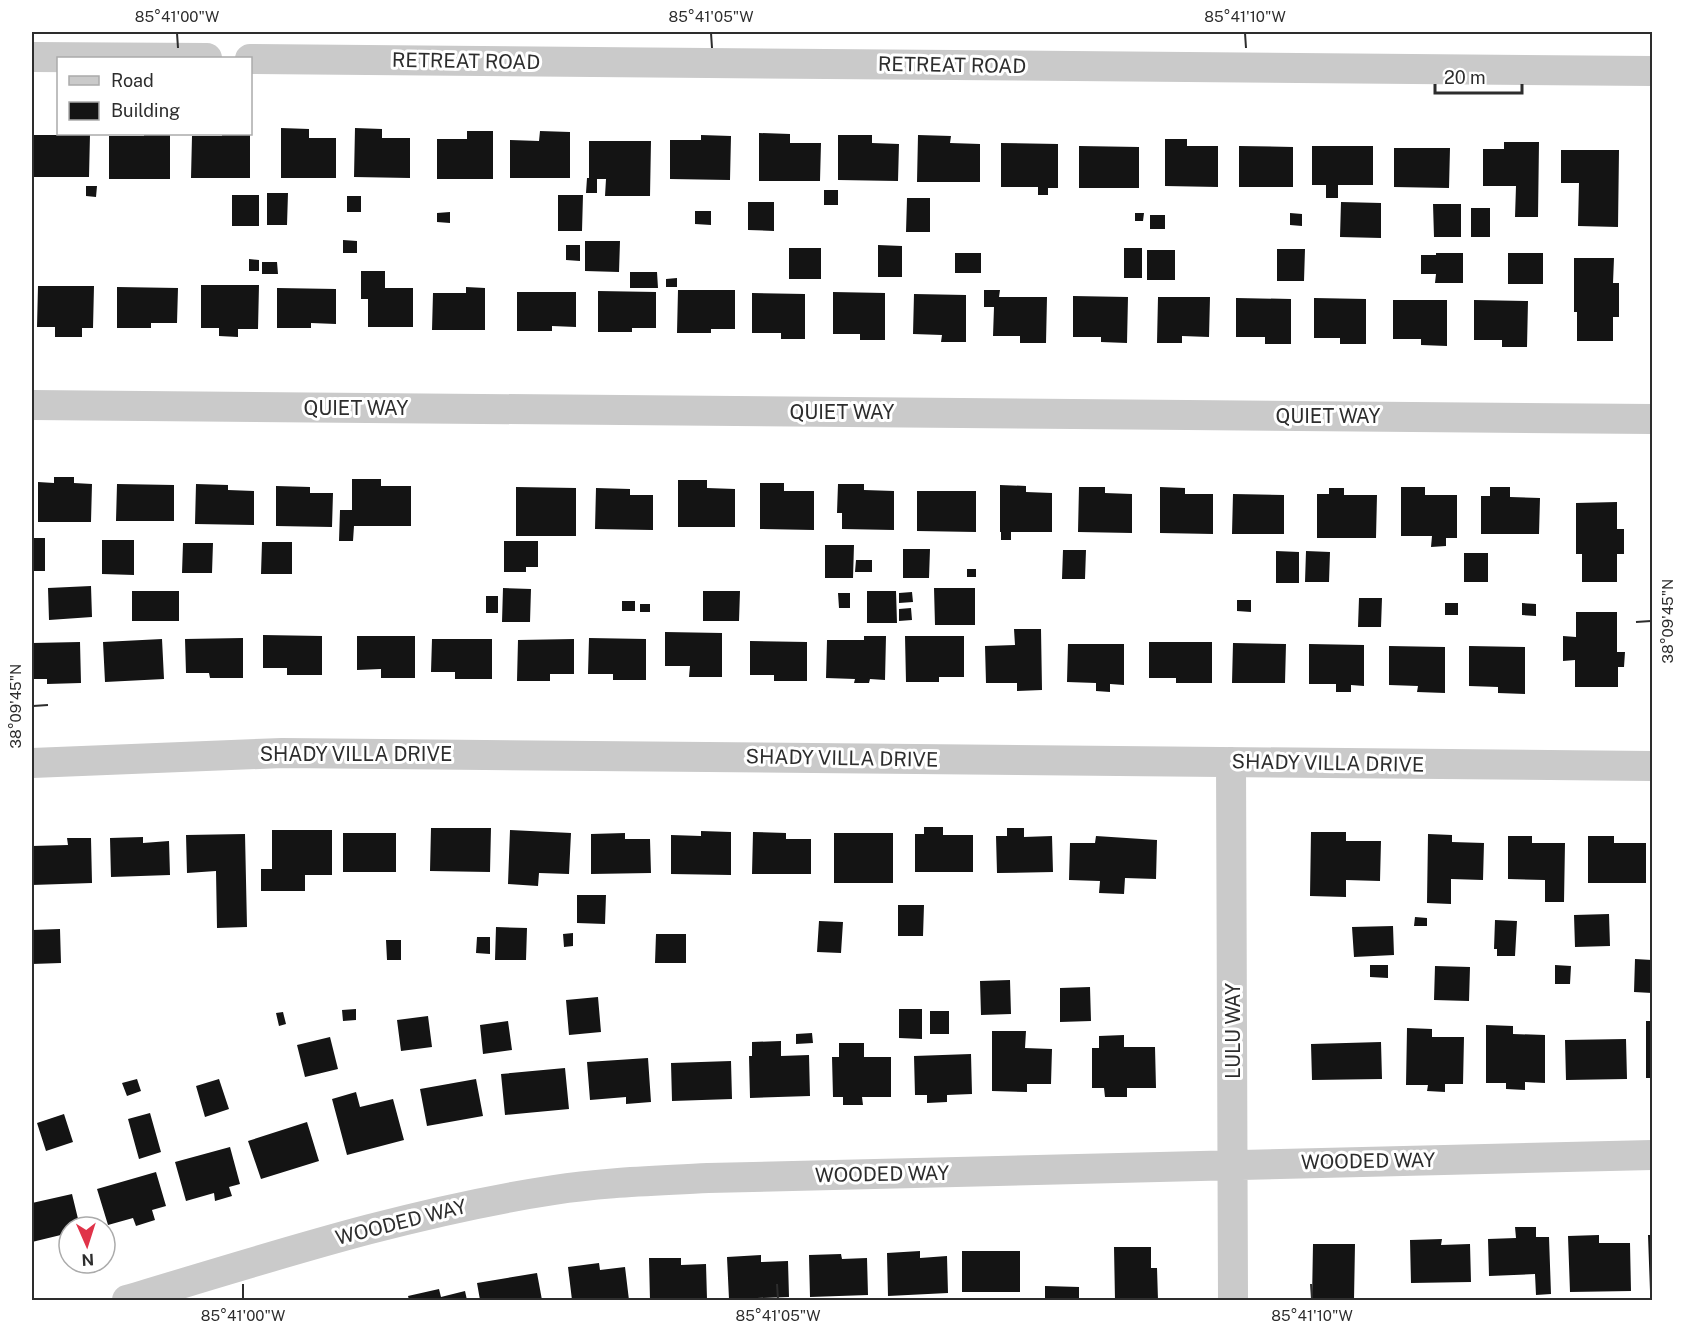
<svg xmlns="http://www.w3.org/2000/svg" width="1684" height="1332" font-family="'Public Sans',sans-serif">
	<rect width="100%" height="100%" fill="#fff"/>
	<path fill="#141414" d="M281,128l28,1v9h27v40h-55z
		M355,128l27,1v9h28v40l-56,-1z
		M467,131h26v48h-56v-40h30z
		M540,131l30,1v46h-60v-38l29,1z
		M759,133l31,1v9h31l-1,38h-61z
		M63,134h27l-1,43h-57v-42h31z
		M144,134h26v45h-61v-43h35z
		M222,134h28v44h-59l1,-42h30z
		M701,135l30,1 -1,44 -60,-1v-39h31z
		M838,135h34v8l27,1 -1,37 -60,-1z
		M918,135l33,1 -1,7 30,1v38h-63z
		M1165,139h22v7h31v41l-53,-1z
		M589,141h62l-1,55h-45l1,-17h-9v14h-11l1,-15h2z
		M1504,142h35l-1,75h-23l1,-31h-33v-37h21z
		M1001,143l57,1v44h-10v7h-10v-8h-37z
		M1079,146l60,1v41h-60z
		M1239,146l54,1v40h-54z
		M1312,146h61v39h-35v13h-12v-13h-14z
		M1394,148h56l-1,40 -55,-1z
		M1561,150h58l-1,77 -40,-1 1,-43h-18z
		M86,186h11l-1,11 -10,-1z
		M824,190h14v15h-14z
		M267,193h21l-1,32h-20z
		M232,195h27v31h-27z
		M558,195h25l-1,36h-24z
		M347,196h14v16h-14z
		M907,198h23v34h-24z
		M748,202h26v29l-26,-1z
		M1341,202l40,1v35l-41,-1z
		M1433,204h28v33h-27z
		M1471,208h19v29h-19z
		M695,211h16v14l-16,-1z
		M450,212v11l-13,-1v-9z
		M1135,213h9l-1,8h-8z
		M1290,213l12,1v12l-12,-1z
		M1150,215h15v14h-15z
		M343,240l14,1v12h-14z
		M585,241h35l-1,31 -34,-1z
		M566,245h14v16l-14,-1z
		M878,245l24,1v31h-24z
		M789,248h32v31h-32z
		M1124,248h18v30h-18z
		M1277,249h28l-1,32h-27z
		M1147,250h28v30h-28z
		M955,253h26v20h-26z
		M1436,253h27v30h-28l1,-9h-15v-19h15z
		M1508,253h35v31h-35z
		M1574,258h40l-1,25h6v34h-6v24h-36v-29h-3z
		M249,259l10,1v11h-10z
		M262,262h15l1,12h-16z
		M361,271h24v17h28v39h-45v-28h-7z
		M630,272h27l1,16h-28z
		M677,278v9h-11v-8z
		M201,285h58l-1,44h-20v8l-19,-1v-8h-18z
		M38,286h56l-1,42h-11v9h-27v-10h-18z
		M117,287l61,1 -1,35h-26v5h-34z
		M466,287l19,1v42h-53l1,-37h33z
		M277,288l59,1v35l-25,-1v5h-34z
		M678,290h57v39h-24v4h-34z
		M984,290h16l-1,7h48l-1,46h-26v-7h-27l1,-29h-10z
		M598,291l58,1v36h-24v4h-34z
		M517,292h59v35l-24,-1v5h-35z
		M833,292l52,1v47h-25v-6h-27z
		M752,293l53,1v45h-24v-6h-29z
		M914,294l52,1v47h-25l1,-7 -29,-1z
		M1073,296l55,1 -1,46 -26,-1v-5h-28z
		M1158,297h52l-1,40 -27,-1v7h-25z
		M1236,298l55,1v45h-26v-7h-29z
		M1314,298l52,1v45h-26v-6h-26z
		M1393,300h54v46l-26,-1v-6h-28z
		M1474,300l54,1 -1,46h-25v-7h-28z
		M54,477h20v6l18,1 -1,38h-53v-40l16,1z
		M352,479h29v7h30v40h-57l-1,15h-14l1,-31h12z
		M678,480h29v8l28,1v38h-57z
		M760,483h24v8h30v39l-54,-1z
		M117,484l57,1v36h-58z
		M196,484l32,1v5l26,1v34l-59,-1z
		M838,484h26v6l30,1v39l-52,-1v-16h-5z
		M1000,485l26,1v6l26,1v39h-41v8h-10v-8h-1z
		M276,486l34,1v6h23l-1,34 -56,-1z
		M516,487l60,1v48h-60z
		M1079,487h26v6l27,1v39l-54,-1z
		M1160,487l25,1v6h28v40l-53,-1z
		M1401,487h24v8h32v43h-11v8l-15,1 1,-11h-31z
		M1490,487h20v10l30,1 -1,36h-58v-38h9z
		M596,488l34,1v6h23v35l-58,-1z
		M1329,488h15v7h33l-1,43h-59v-44h12z
		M917,491h59v41l-59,-1z
		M1233,494l51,1v39h-52z
		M1617,502v27h7v25h-7v28h-35v-28h-6v-51z
		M32,538h13v33h-13z
		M102,540h32v35l-32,-1z
		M504,541h34v26h-12v5h-22z
		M262,542h30v32h-31z
		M183,543h30l-1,30h-30z
		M825,545h29l-1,33h-28z
		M903,549h27l-1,29h-26z
		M1063,550h23l-1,29h-23z
		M1276,551l23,1v31h-23z
		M1306,551l24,1 -1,30h-24z
		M1464,553h24v29h-24z
		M856,560h16v12h-17z
		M967,569h9v8h-9z
		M91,586l1,31 -43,3 -1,-32z
		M503,588l28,1 -1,33h-28z
		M934,588h41v37h-40z
		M132,591h47v30h-47z
		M703,591h37l-1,30h-36z
		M867,591h29l1,32h-30z
		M912,592l1,10 -14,1v-10z
		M838,593h12v15h-11z
		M486,596h12v17h-12z
		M1359,598h23l-1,29h-23z
		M1237,600h14v12l-14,-1z
		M622,601h13v10h-13z
		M1445,603h13v12h-13z
		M1522,603l14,1v12l-14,-1z
		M640,604h10v8h-10z
		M911,608l1,12 -13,1v-12z
		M1576,612h41v40h8l-1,15h-6v20h-43v-27l-12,1v-25l13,1z
		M1014,629h27l1,61 -25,1v-8h-31l-1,-37 30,-1z
		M665,632l57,1v44h-33l1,-11h-25z
		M263,635l59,1v39h-35v-7h-24z
		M357,636h58v42h-34v-9l-24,1z
		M864,636h22l-1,44 -15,-1 -1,4h-15l1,-4 -29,-1 1,-38h37z
		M905,636h59v41h-25v5h-33z
		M243,638v40h-33l-1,-5h-23l-1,-34z
		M589,638l57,1v41h-33v-6h-25z
		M162,639l2,40 -59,3 -2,-40z
		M432,639h60v40h-37v-7h-24z
		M574,639v35h-24v7h-33l1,-41z
		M750,641l57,1v39h-33v-6h-24z
		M80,642l1,41 -34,1v-5h-15v-36z
		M1149,642h63v41h-36v-5h-27z
		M1233,643l53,1 -1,39h-53z
		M1068,644h56v41l-14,-1v8l-14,-1v-8l-29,-1z
		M1309,644l55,1v41l-13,-1v7h-15v-8h-27z
		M1389,646l56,1v46l-28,-1 1,-6 -29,-1z
		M1469,646l56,1v47l-27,-1v-6l-29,-1z
		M924,827h19v8h30v37h-58v-38h9z
		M431,828h60l-1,44 -60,-1z
		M1007,828h17v9l28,-1 1,36 -56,1 -1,-37h11z
		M272,830h60v45h-27v16h-44v-22h11z
		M510,830l61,3 -2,41 -30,-1 -1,13 -30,-2z
		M701,831l30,1v43l-60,-1v-39l30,1z
		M753,832l33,1v6h25v35h-59z
		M1311,832h35v9h35l-1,40 -34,-1v17l-36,-1z
		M343,833h53v39h-53z
		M625,833v6h25l1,34 -60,1v-40z
		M834,833h59v50h-59z
		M245,834l2,93 -30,1 -1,-57 -29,2 -1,-38z
		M1428,834l24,1v7l32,1 -1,37 -32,-1v25l-24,-1z
		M1096,836l61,4 -1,39 -31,-1 -1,16 -25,-1 1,-12 -31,-1 1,-37h25z
		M1508,836h24v7h33l-1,59h-19v-22l-37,-1z
		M1588,836h26v7h32v40h-58z
		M143,837v6l26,-2 1,34 -59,2 -1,-39z
		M67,838h24l1,45 -60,2v-39l36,-1z
		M577,895h29l-1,29 -28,-1z
		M898,905h26l-1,31h-25z
		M1609,914l1,32 -35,1 -1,-32z
		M1415,917l12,1v8h-13z
		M1495,920l22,1 -2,35h-18v-7h-3z
		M819,921l24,1 -2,31 -24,-1z
		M1393,926l1,29 -40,2 -2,-30z
		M496,927l31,1 -1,32h-31z
		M60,929l1,34 -29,1v-34z
		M573,933v13l-9,1 -1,-13z
		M656,934h30v29h-31z
		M477,937h13v17l-14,-1z
		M386,940h15v20h-14z
		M1635,959l17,1v33l-18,-1z
		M1370,965h18v13l-18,-1z
		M1555,965l16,1 -1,18h-15z
		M1435,966l35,1 -1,34 -35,-1z
		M1010,980l1,34 -30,1 -1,-34z
		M1090,987l1,34 -31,1v-34z
		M598,997l3,35 -32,3 -3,-35z
		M356,1009v11l-13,1 -1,-11z
		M899,1009h23v30l-23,-1z
		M930,1011h19v23h-19z
		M283,1012l3,12 -7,2 -3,-13z
		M428,1016l4,31 -31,4 -4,-31z
		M508,1021l4,29 -29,4 -3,-29z
		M1646,1021h6v57h-6z
		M1486,1025l27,1v8l32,1v48l-20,-1v8l-19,-1v-6h-20z
		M1407,1028l25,1v8h32l-1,47h-18v8l-18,-1 1,-6h-22z
		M992,1031h34l-1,17 27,1 -1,35h-24v8l-35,-1z
		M812,1033l1,10 -17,1v-10z
		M1124,1035v12h31l1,41h-29v9h-22l-1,-9h-12v-40h7v-12z
		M330,1037l8,32 -33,8 -8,-32z
		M1626,1039l1,40 -61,1 -1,-40z
		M781,1041v15l28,-1 1,41 -60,2 -1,-42h3v-14z
		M1381,1042l1,37 -70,1 -1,-36z
		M839,1043h25v14h27v40h-29l1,8h-20v-8h-10l-1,-40h7z
		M971,1054l1,40 -25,1v7l-20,1v-8h-12l-1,-39z
		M648,1058l3,44 -25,2v-7l-36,3 -3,-38z
		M731,1061l1,38 -60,2 -1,-38z
		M565,1068l4,41 -64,6 -4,-41z
		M137,1079l4,12 -14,5 -5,-13z
		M219,1079l10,30 -24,8 -9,-31z
		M476,1079l7,37 -56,10 -7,-37z
		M356,1092l4,15 33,-8 11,41 -57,15 -15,-56z
		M150,1113l11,39 -22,7 -11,-40z
		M64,1114l9,28 -27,9 -9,-28z
		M307,1122l12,39 -58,18 -13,-38z
		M230,1147l10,37 -11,3 3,9 -17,5 -1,-8 -28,8 -11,-39z
		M156,1172l10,34 -14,4 3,10 -19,6 -3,-8 -25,7 -11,-36z
		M72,1194l8,33h-11v6l-37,9v-39z
		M1515,1227h21v10h13l2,57 -15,1 -1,-21 -46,2 -1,-37 28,-1z
		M1599,1235v8h31l1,48 -61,1 -2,-56z
		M1648,1235h4v56h-2z
		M1442,1239l-1,6 29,-1 1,38 -60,1 -1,-43z
		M1313,1244h42l-1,56h-42z
		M1114,1247h37v21h6l1,32h-43z
		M920,1251v7l27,-2 1,37 -60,3 -1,-43z
		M962,1251h58v41h-58z
		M841,1254l1,5 25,-1 1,37 -58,2 -1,-42z
		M761,1255v7l27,-1 1,36 -60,2 -2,-42z
		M649,1258h32v7l25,-1 1,35 -57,1z
		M599,1263l1,7 25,-3 4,33h-57l-4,-33z
		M537,1273l5,27h-62l-3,-17z
		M1045,1286l34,1v13h-34z
		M439,1289l2,8 24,-6 2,9h-58l-1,-4z"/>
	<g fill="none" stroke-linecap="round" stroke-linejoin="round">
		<path stroke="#cacaca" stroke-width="30" d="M32,57l175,1
			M250,59l1402,12
			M32,405l1620,14
			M1231,762l2,538
			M32,763l250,-10 1370,13
			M127,1300c141,-42 281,-88 427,-110 50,-8 103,-9 154,-12l944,-23"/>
	</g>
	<path fill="none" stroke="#2d2d2d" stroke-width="2" d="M177,33l1,15M711,33l1,15M1245,33l1,15M1636,622l15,-1M33,706l15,-1M243,1284v15M777,1284l1,15M1311,1284l1,15"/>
	<g text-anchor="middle" stroke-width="6" stroke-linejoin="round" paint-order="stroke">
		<g font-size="20" fill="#2d2d2d" stroke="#fff">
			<text transform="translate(466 61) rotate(1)" y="7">RETREAT ROAD</text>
			<text transform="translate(952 65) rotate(1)" y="7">RETREAT ROAD</text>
			<text x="356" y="415">QUIET WAY</text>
			<text x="842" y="419">QUIET WAY</text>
			<text x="1328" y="423">QUIET WAY</text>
			<text x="356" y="761">SHADY VILLA DRIVE</text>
			<text transform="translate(842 758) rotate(1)" y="7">SHADY VILLA DRIVE</text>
			<text transform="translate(1328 763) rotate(1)" y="7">SHADY VILLA DRIVE</text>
			<text transform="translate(1233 1031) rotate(-90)" y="7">LULU WAY</text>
			<text transform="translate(1368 1161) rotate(-1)" y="7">WOODED WAY</text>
			<text transform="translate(882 1174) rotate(-1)" y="7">WOODED WAY</text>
			<text transform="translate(401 1222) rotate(-14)" y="7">WOODED WAY</text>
		</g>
	</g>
	<rect width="1684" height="1332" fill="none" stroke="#ffffff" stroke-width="66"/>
	<rect x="57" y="57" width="195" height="78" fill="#ffffff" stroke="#ababab" stroke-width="1.5"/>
	<rect x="69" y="76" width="30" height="9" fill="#cacaca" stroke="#ababab" stroke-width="1.5"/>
	<text x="111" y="87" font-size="18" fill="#2d2d2d">Road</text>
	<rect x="69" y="102" width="30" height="18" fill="#141414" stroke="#ababab" stroke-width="1.5"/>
	<text x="111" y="117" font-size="18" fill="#2d2d2d">Building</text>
	<g transform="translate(87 1245) rotate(177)"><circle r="28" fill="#ffffff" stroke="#ababab" stroke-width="1.5"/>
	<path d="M0-4.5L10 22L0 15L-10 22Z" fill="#e03349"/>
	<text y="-9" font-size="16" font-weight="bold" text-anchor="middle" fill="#2d2d2d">N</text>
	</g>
	<path d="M1435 84v9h87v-9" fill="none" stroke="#2d2d2d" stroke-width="3"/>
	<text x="1444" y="84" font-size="18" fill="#2d2d2d" stroke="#ffffff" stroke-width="4.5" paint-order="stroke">20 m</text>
	<rect x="33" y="33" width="1618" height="1266" fill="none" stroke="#2d2d2d" stroke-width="2"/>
	<g font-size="15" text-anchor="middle" fill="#2d2d2d">
		<text x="177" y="22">85°41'00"W</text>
		<text x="711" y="22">85°41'05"W</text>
		<text x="1245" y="22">85°41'10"W</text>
		<text transform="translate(1668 621) rotate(-90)" y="5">38°09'45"N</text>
		<text transform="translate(16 706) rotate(-90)" y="5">38°09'45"N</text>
		<text x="243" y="1321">85°41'00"W</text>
		<text x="778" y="1321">85°41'05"W</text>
		<text x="1312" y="1321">85°41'10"W</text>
	</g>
</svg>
